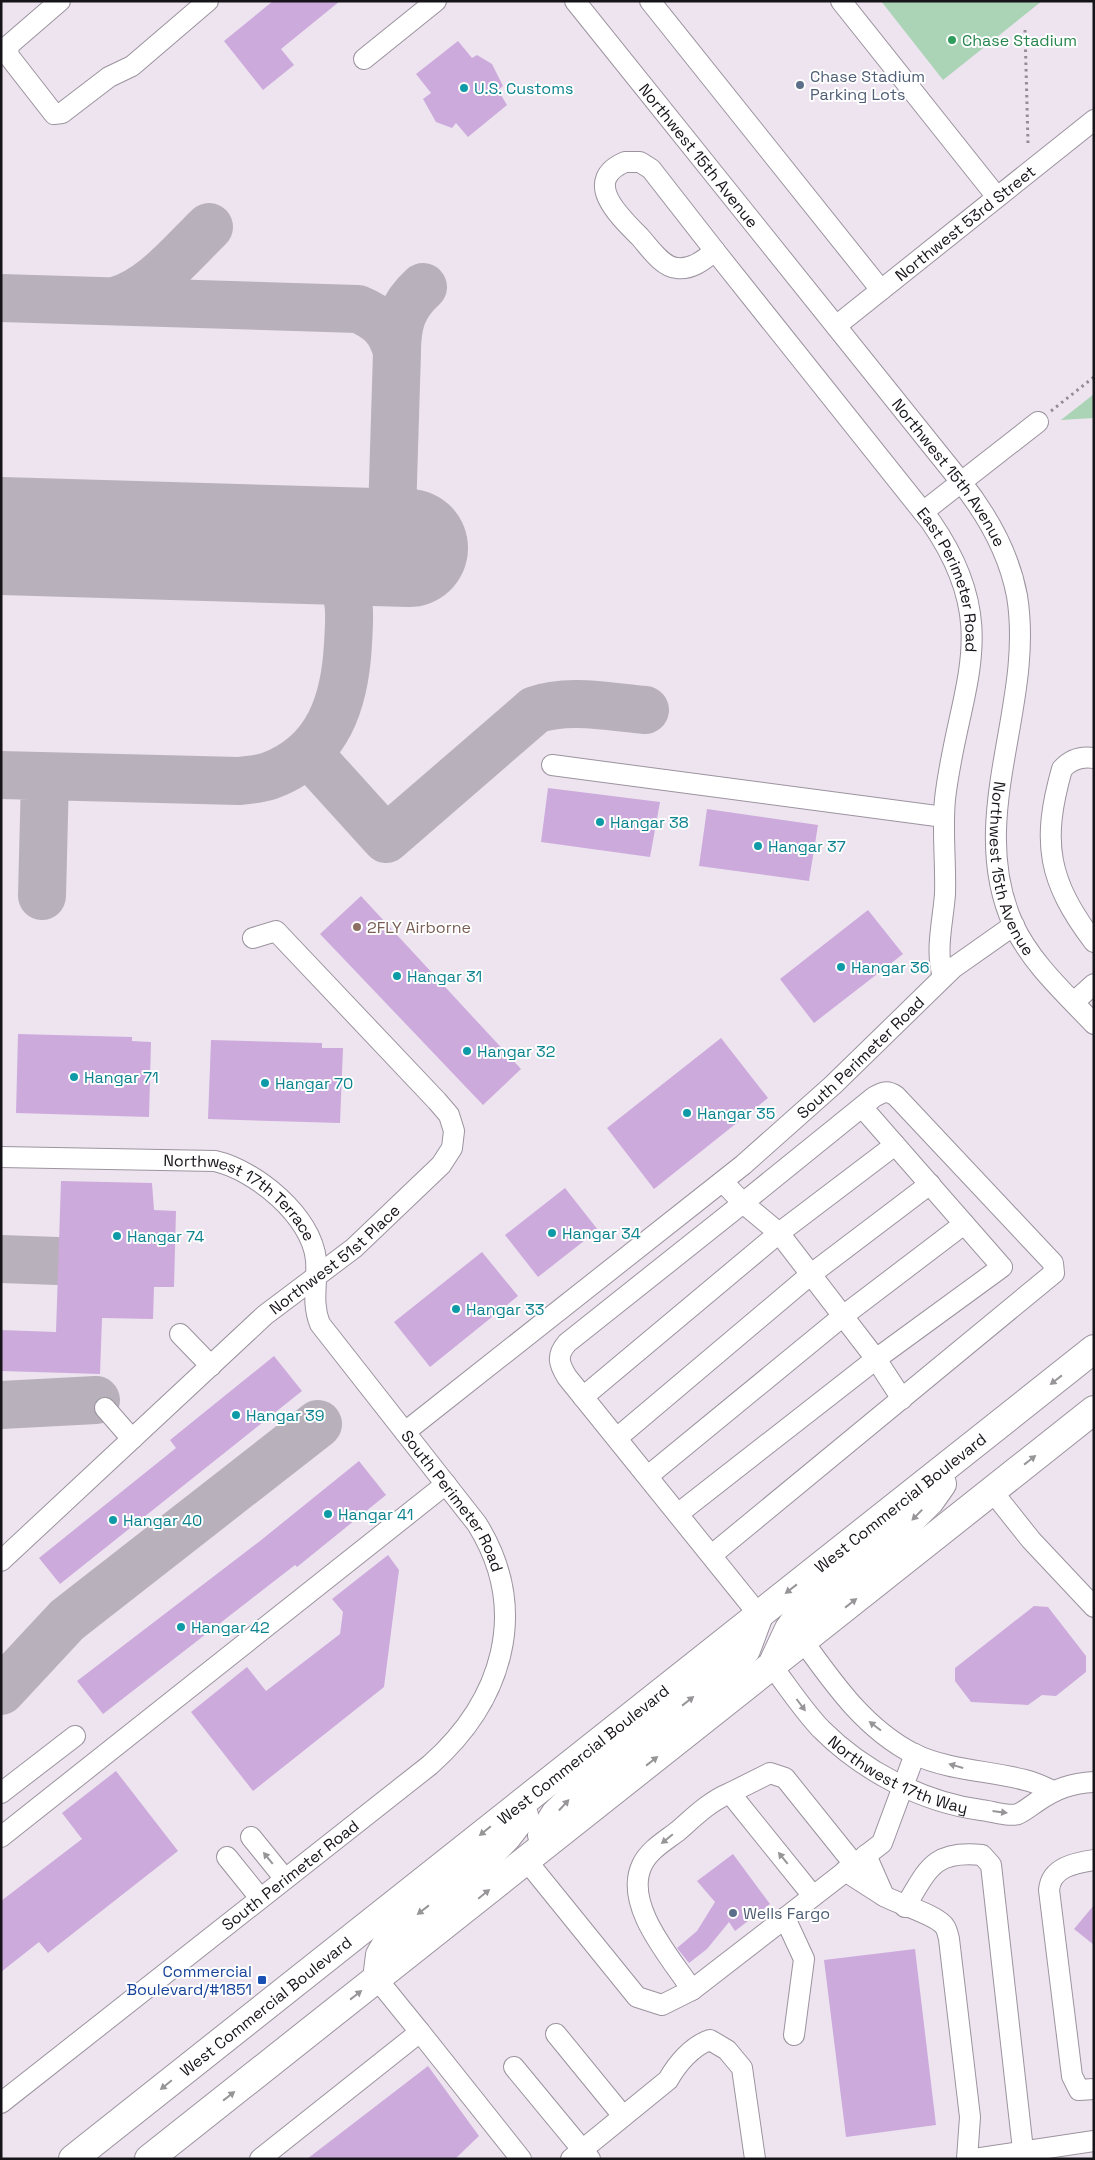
<svg xmlns="http://www.w3.org/2000/svg" width="1095" height="2160" font-family="'Space Grotesk',sans-serif">
	<rect width="100%" height="100%" fill="#ede4f0"/>
	<path fill="#abd4b6" d="M881,1h161l-99,79z
		M1094,394v24l-33,2z"/>
	<g fill="none" stroke-linecap="round" stroke-linejoin="round">
		<path stroke="#b8b1bb" stroke-width="48" d="M1,298l357,11c22,9 33,20 39,43l-6,196
			M115,301c38,-11 66,-47 94,-74
			M397,352c0,-28 5,-46 26,-65
			M308,753l78,86 149,-129c33,-12 75,-3 110,0
			M1,775l238,6c10,-1 21,-2 30,-5 60,-22 76,-75 79,-132 1,-21 4,-45 -7,-64 -11,-18 -36,-26 -54,-36
			M42,896l3,-119
			M1,1259l57,2
			M1,1405l95,-5
			M1,1691l66,-71 251,-196"/>
		<path stroke="#b8b1bb" stroke-width="118" d="M1,536l408,12"/>
	</g>
	<path fill="#cdaadc" d="M273,1h67l-59,48 13,16 -31,25 -39,-49z
		M458,41l14,17 5,-3 15,9 11,22 -5,4 9,15 -39,32 -12,-14 -4,5 -16,-6 -13,-23 8,-6 -15,-19z
		M548,788l112,14 -10,55 -109,-15z
		M707,809l111,16 -9,56 -110,-15z
		M361,896l160,173 -38,36 -163,-171z
		M868,910l35,44 -89,69 -34,-44z
		M18,1034l114,3v4l19,1 -2,75 -133,-4z
		M721,1038l47,60 -114,91 -47,-61z
		M211,1040l111,3v5h21l-3,75 -132,-4z
		M61,1181l91,2 2,27 22,1 -2,76h-20l-1,32 -51,-1 -2,56 -99,-3v-41l55,2z
		M565,1188l33,42 -60,47 -33,-42z
		M482,1252l36,44 -88,71 -36,-45z
		M274,1356l28,35 -242,193 -21,-26 137,-110 -6,-8z
		M359,1461l27,34 -89,72 -2,-2 -192,149 -26,-33 183,-140z
		M388,1555l11,15 -15,117 -131,104 -62,-79 56,-45 19,24 74,-57 3,-22 -11,-13z
		M1034,1606l14,1 38,49v16l-30,24 -14,-1 -14,10 -57,-3 -16,-21v-13z
		M116,1771l62,80 -130,102 -9,-11 -38,30v-71l81,-62 -20,-26z
		M733,1854l37,50 -35,27 -6,-9 -22,27 -18,14 -12,-15 20,-17 18,-29 -18,-21z
		M1094,1905v40l-20,-16z
		M915,1949l21,176 -90,12 -22,-177z
		M428,2066l51,70 -24,23h-148z"/>
	<g fill="none" stroke-linecap="round" stroke-linejoin="round">
		<defs>
			<g id="minor">
				<path d="M60,1l-51,44 -1,10 46,59 8,-1 47,-36 23,-11 76,-65"/>
				<path id="s1" d="M575,1l386,481c27,34 48,71 56,114 18,110 -52,221 -4,328 18,39 52,69 81,100"/>
				<path d="M650,1l231,289"/>
				<path d="M841,1l156,196"/>
				<path d="M364,59l72,-58"/>
				<path d="M625,162h15l11,7 64,82c-10,8 -23,19 -38,17 -15,-1 -28,-21 -37,-31 -20,-20 -59,-56 -15,-75z"/>
				<path id="s2" d="M715,251l216,271c74,107 27,165 14,277 -3,32 1,63 0,95 -2,28 -10,55 -2,83"/>
				<path id="s3" d="M836,326l258,-206"/>
				<path d="M923,512l115,-90"/>
				<path d="M1094,758c-13,-2 -24,2 -32,11 -21,74 -14,112 32,173"/>
				<path d="M552,765l392,52"/>
				<path d="M1074,1002l20,-18"/>
				<path id="s4" d="M1,1157l214,4c40,9 97,55 101,99 2,22 -5,42 4,64l157,200c54,87 25,177 -47,241l-429,338"/>
				<path d="M723,1182l20,21 -176,140c-11,13 -8,21 0,34l192,238"/>
				<path d="M180,1334l31,32"/>
				<path d="M583,1397l196,-164 116,-88"/>
				<path d="M105,1408l27,31"/>
				<path id="s5" d="M405,1432l338,-267 90,-80 120,-117 61,-43"/>
				<path d="M617,1438l193,-163 120,-91"/>
				<path d="M648,1476l195,-160 121,-92"/>
				<path d="M992,1491l39,49 63,67"/>
				<path d="M679,1513l197,-154 26,40"/>
				<path d="M713,1554l341,-281 -1,-10 -157,-167c-9,-6 -13,-4 -22,1l-131,106 36,30 97,126 126,-92 -140,-160"/>
				<path id="s6" d="M1,1561l264,-246 89,-67 87,-83 11,-17 2,-17 -5,-16 -12,-14 -161,-170 -23,7"/>
				<path d="M803,1641c31,43 62,88 111,113 33,16 77,17 111,26 10,2 19,7 28,11"/>
				<path id="s7" d="M772,1666c16,21 31,44 49,63 42,42 101,73 160,81 10,1 28,7 37,4 7,-3 14,-9 20,-13 18,-12 33,-18 56,-19"/>
				<path d="M1,1793l74,-57"/>
				<path d="M730,1793l40,-20 15,5 69,86"/>
				<path d="M1,1837l445,-353"/>
				<path d="M251,1837l34,42"/>
				<path d="M227,1857l33,41"/>
				<path d="M526,1860l111,137 25,8 30,-15 190,-147 33,-89"/>
				<path d="M1094,1860c-19,3 -43,7 -45,30l23,186 7,14 15,-1"/>
				<path d="M845,1871l39,25 -18,-41"/>
				<path d="M884,1896c14,8 54,19 61,31 2,3 3,8 4,12l21,178 -3,42"/>
				<path d="M905,1907c23,-38 28,-57 77,-52l9,10 32,285"/>
				<path d="M785,1918l19,41 -10,76"/>
				<path d="M692,1990c-21,-32 -69,-85 -50,-125 7,-15 23,-24 36,-34 16,-14 32,-30 52,-38l83,103"/>
				<path d="M420,2032l101,127"/>
				<path d="M556,2034l67,82"/>
				<path d="M514,2067l76,92"/>
				<path d="M260,2159l160,-127 -43,-53"/>
				<path d="M571,2159l97,-79c9,-16 24,-34 42,-40l17,10 15,18 13,91"/>
				<path d="M974,2159l120,-18"/>
			</g>
			<g id="highway">
				<path d="M774,1661l15,-32 12,-17 95,-77 34,-34 12,-17"/>
				<path d="M542,1835l13,-21 39,-38 139,-110 13,-16 13,-35"/>
				<path d="M377,1979l3,-24 11,-19 87,-69 29,-30 17,-22"/>
				<path id="s8" d="M73,2159l1021,-810"/>
				<path d="M149,2159l945,-749"/>
			</g>
		</defs>
		<use href="#minor" stroke="#9b939e" stroke-width="22"/>
		<use href="#highway" stroke="#9b939e" stroke-width="30"/>
		<path stroke="#938c95" stroke-width="3" stroke-dasharray="2.5 4" stroke-linecap="butt" d="M1025,30l3,113
			M1051,411l43,-34"/>
		<use href="#minor" stroke="#fff" stroke-width="20"/>
		<use href="#highway" stroke="#fff" stroke-width="28"/>
	</g>
	<defs><path id="oneway-solid" d="M-6-.8H1V-3.2L6.5 0L1 3.2V.8H-6Z" transform="scale(1.25)"/></defs>
	<g fill="#979598">
		<use href="#oneway-solid" transform="translate(1056 1380) rotate(142)"/>
		<use href="#oneway-solid" transform="translate(1030 1460) rotate(-38)"/>
		<use href="#oneway-solid" transform="translate(917 1515) rotate(134)"/>
		<use href="#oneway-solid" transform="translate(791 1589) rotate(142)"/>
		<use href="#oneway-solid" transform="translate(851 1603) rotate(-38)"/>
		<use href="#oneway-solid" transform="translate(688 1701) rotate(-38)"/>
		<use href="#oneway-solid" transform="translate(801 1705) rotate(53)"/>
		<use href="#oneway-solid" transform="translate(875 1726) rotate(-143)"/>
		<use href="#oneway-solid" transform="translate(652 1761) rotate(-38)"/>
		<use href="#oneway-solid" transform="translate(956 1766) rotate(-164)"/>
		<use href="#oneway-solid" transform="translate(564 1805) rotate(-47)"/>
		<use href="#oneway-solid" transform="translate(1000 1812) rotate(7)"/>
		<use href="#oneway-solid" transform="translate(485 1831) rotate(141)"/>
		<use href="#oneway-solid" transform="translate(667 1839) rotate(141)"/>
		<use href="#oneway-solid" transform="translate(268 1858) rotate(-129)"/>
		<use href="#oneway-solid" transform="translate(783 1858) rotate(-129)"/>
		<use href="#oneway-solid" transform="translate(484 1894) rotate(-39)"/>
		<use href="#oneway-solid" transform="translate(423 1910) rotate(142)"/>
		<use href="#oneway-solid" transform="translate(356 1995) rotate(-38)"/>
		<use href="#oneway-solid" transform="translate(166 2085) rotate(141)"/>
		<use href="#oneway-solid" transform="translate(229 2096) rotate(-38)"/>
	</g>
	<circle fill="#2e9e5b" stroke="#fff" stroke-width="2" cx="952" cy="40" r="5"/>
	<g fill="#5c6f8a" stroke="#fff" stroke-width="2">
		<circle cx="800" cy="85" r="5"/>
		<circle cx="733" cy="1913" r="5"/>
	</g>
	<g fill="#0f9aa8" stroke="#fff" stroke-width="2">
		<circle cx="464" cy="88" r="5"/>
		<circle cx="600" cy="822" r="5"/>
		<circle cx="758" cy="846" r="5"/>
		<circle cx="841" cy="967" r="5"/>
		<circle cx="397" cy="976" r="5"/>
		<circle cx="467" cy="1051" r="5"/>
		<circle cx="74" cy="1077" r="5"/>
		<circle cx="265" cy="1083" r="5"/>
		<circle cx="687" cy="1113" r="5"/>
		<circle cx="552" cy="1233" r="5"/>
		<circle cx="117" cy="1236" r="5"/>
		<circle cx="456" cy="1309" r="5"/>
		<circle cx="236" cy="1415" r="5"/>
		<circle cx="328" cy="1514" r="5"/>
		<circle cx="113" cy="1520" r="5"/>
		<circle cx="181" cy="1627" r="5"/>
	</g>
	<circle fill="#8d6e63" stroke="#fff" stroke-width="2" cx="357" cy="927" r="5"/>
	<rect fill="#1a4fb4" stroke="#fff" stroke-width="2" x="257" y="1975" width="10" height="10" rx="2.5"/>
	<g text-anchor="middle" stroke-width="4" stroke-linejoin="round" paint-order="stroke">
		<g font-size="16" fill="#27864d" stroke="#fff" text-anchor="start">
			<text x="962" y="46">Chase Stadium</text>
		</g>
		<g font-size="16" fill="#4e5e75" stroke="#fff" text-anchor="start">
			<text x="810" y="82">Chase Stadium<tspan x="810" dy="18">Parking Lots</tspan></text>
			<text x="743" y="1919">Wells Fargo</text>
		</g>
		<g font-size="16" fill="#0d838f" stroke="#fff" text-anchor="start">
			<text x="474" y="94">U.S. Customs</text>
			<text x="610" y="828">Hangar 38</text>
			<text x="768" y="852">Hangar 37</text>
			<text x="851" y="973">Hangar 36</text>
			<text x="407" y="982">Hangar 31</text>
			<text x="477" y="1057">Hangar 32</text>
			<text x="84" y="1083">Hangar 71</text>
			<text x="275" y="1089">Hangar 70</text>
			<text x="697" y="1119">Hangar 35</text>
			<text x="562" y="1239">Hangar 34</text>
			<text x="127" y="1242">Hangar 74</text>
			<text x="466" y="1315">Hangar 33</text>
			<text x="246" y="1421">Hangar 39</text>
			<text x="338" y="1520">Hangar 41</text>
			<text x="123" y="1526">Hangar 40</text>
			<text x="191" y="1633">Hangar 42</text>
		</g>
		<g font-size="16" fill="#171419" stroke="#fff">
			<text dy="6" stroke="none"><textPath href="#s1" startOffset="198">Northwest 15th Avenue</textPath></text>
			<text dy="6" stroke="none"><textPath href="#s3" startOffset="165">Northwest 53rd Street</textPath></text>
			<text dy="6" stroke="none"><textPath href="#s1" startOffset="602">Northwest 15th Avenue</textPath></text>
			<text dy="6" stroke="none"><textPath href="#s2" startOffset="408">East Perimeter Road</textPath></text>
			<text dy="6" stroke="none"><textPath href="#s1" startOffset="1022">Northwest 15th Avenue</textPath></text>
			<text dy="6" stroke="none"><textPath href="#s5" startOffset="590">South Perimeter Road</textPath></text>
			<text dy="6" stroke="none"><textPath href="#s4" startOffset="252">Northwest 17th Terrace</textPath></text>
			<text dy="6" stroke="none"><textPath href="#s6" startOffset="450">Northwest 51st Place</textPath></text>
			<text dy="6" stroke="none"><textPath href="#s8" startOffset="1056">West Commercial Boulevard</textPath></text>
			<text dy="6" stroke="none"><textPath href="#s4" startOffset="649">South Perimeter Road</textPath></text>
			<text dy="6" stroke="none"><textPath href="#s8" startOffset="651">West Commercial Boulevard</textPath></text>
			<text dy="6" stroke="none"><textPath href="#s7" startOffset="171">Northwest 17th Way</textPath></text>
			<text transform="translate(290 1875) rotate(-38)" y="6">South Perimeter Road</text>
			<text dy="6" stroke="none"><textPath href="#s8" startOffset="246">West Commercial Boulevard</textPath></text>
		</g>
		<g font-size="16" fill="#785e54" stroke="#fff" text-anchor="start">
			<text x="367" y="933">2FLY Airborne</text>
		</g>
		<g font-size="16" fill="#164399" stroke="#fff" text-anchor="end">
			<text x="252" y="1977">Commercial<tspan x="252" dy="18">Boulevard/#1851</tspan></text>
		</g>
	</g>
	<rect width="1095" height="2160" fill="none" stroke="#171419" stroke-width="5"/>
</svg>
